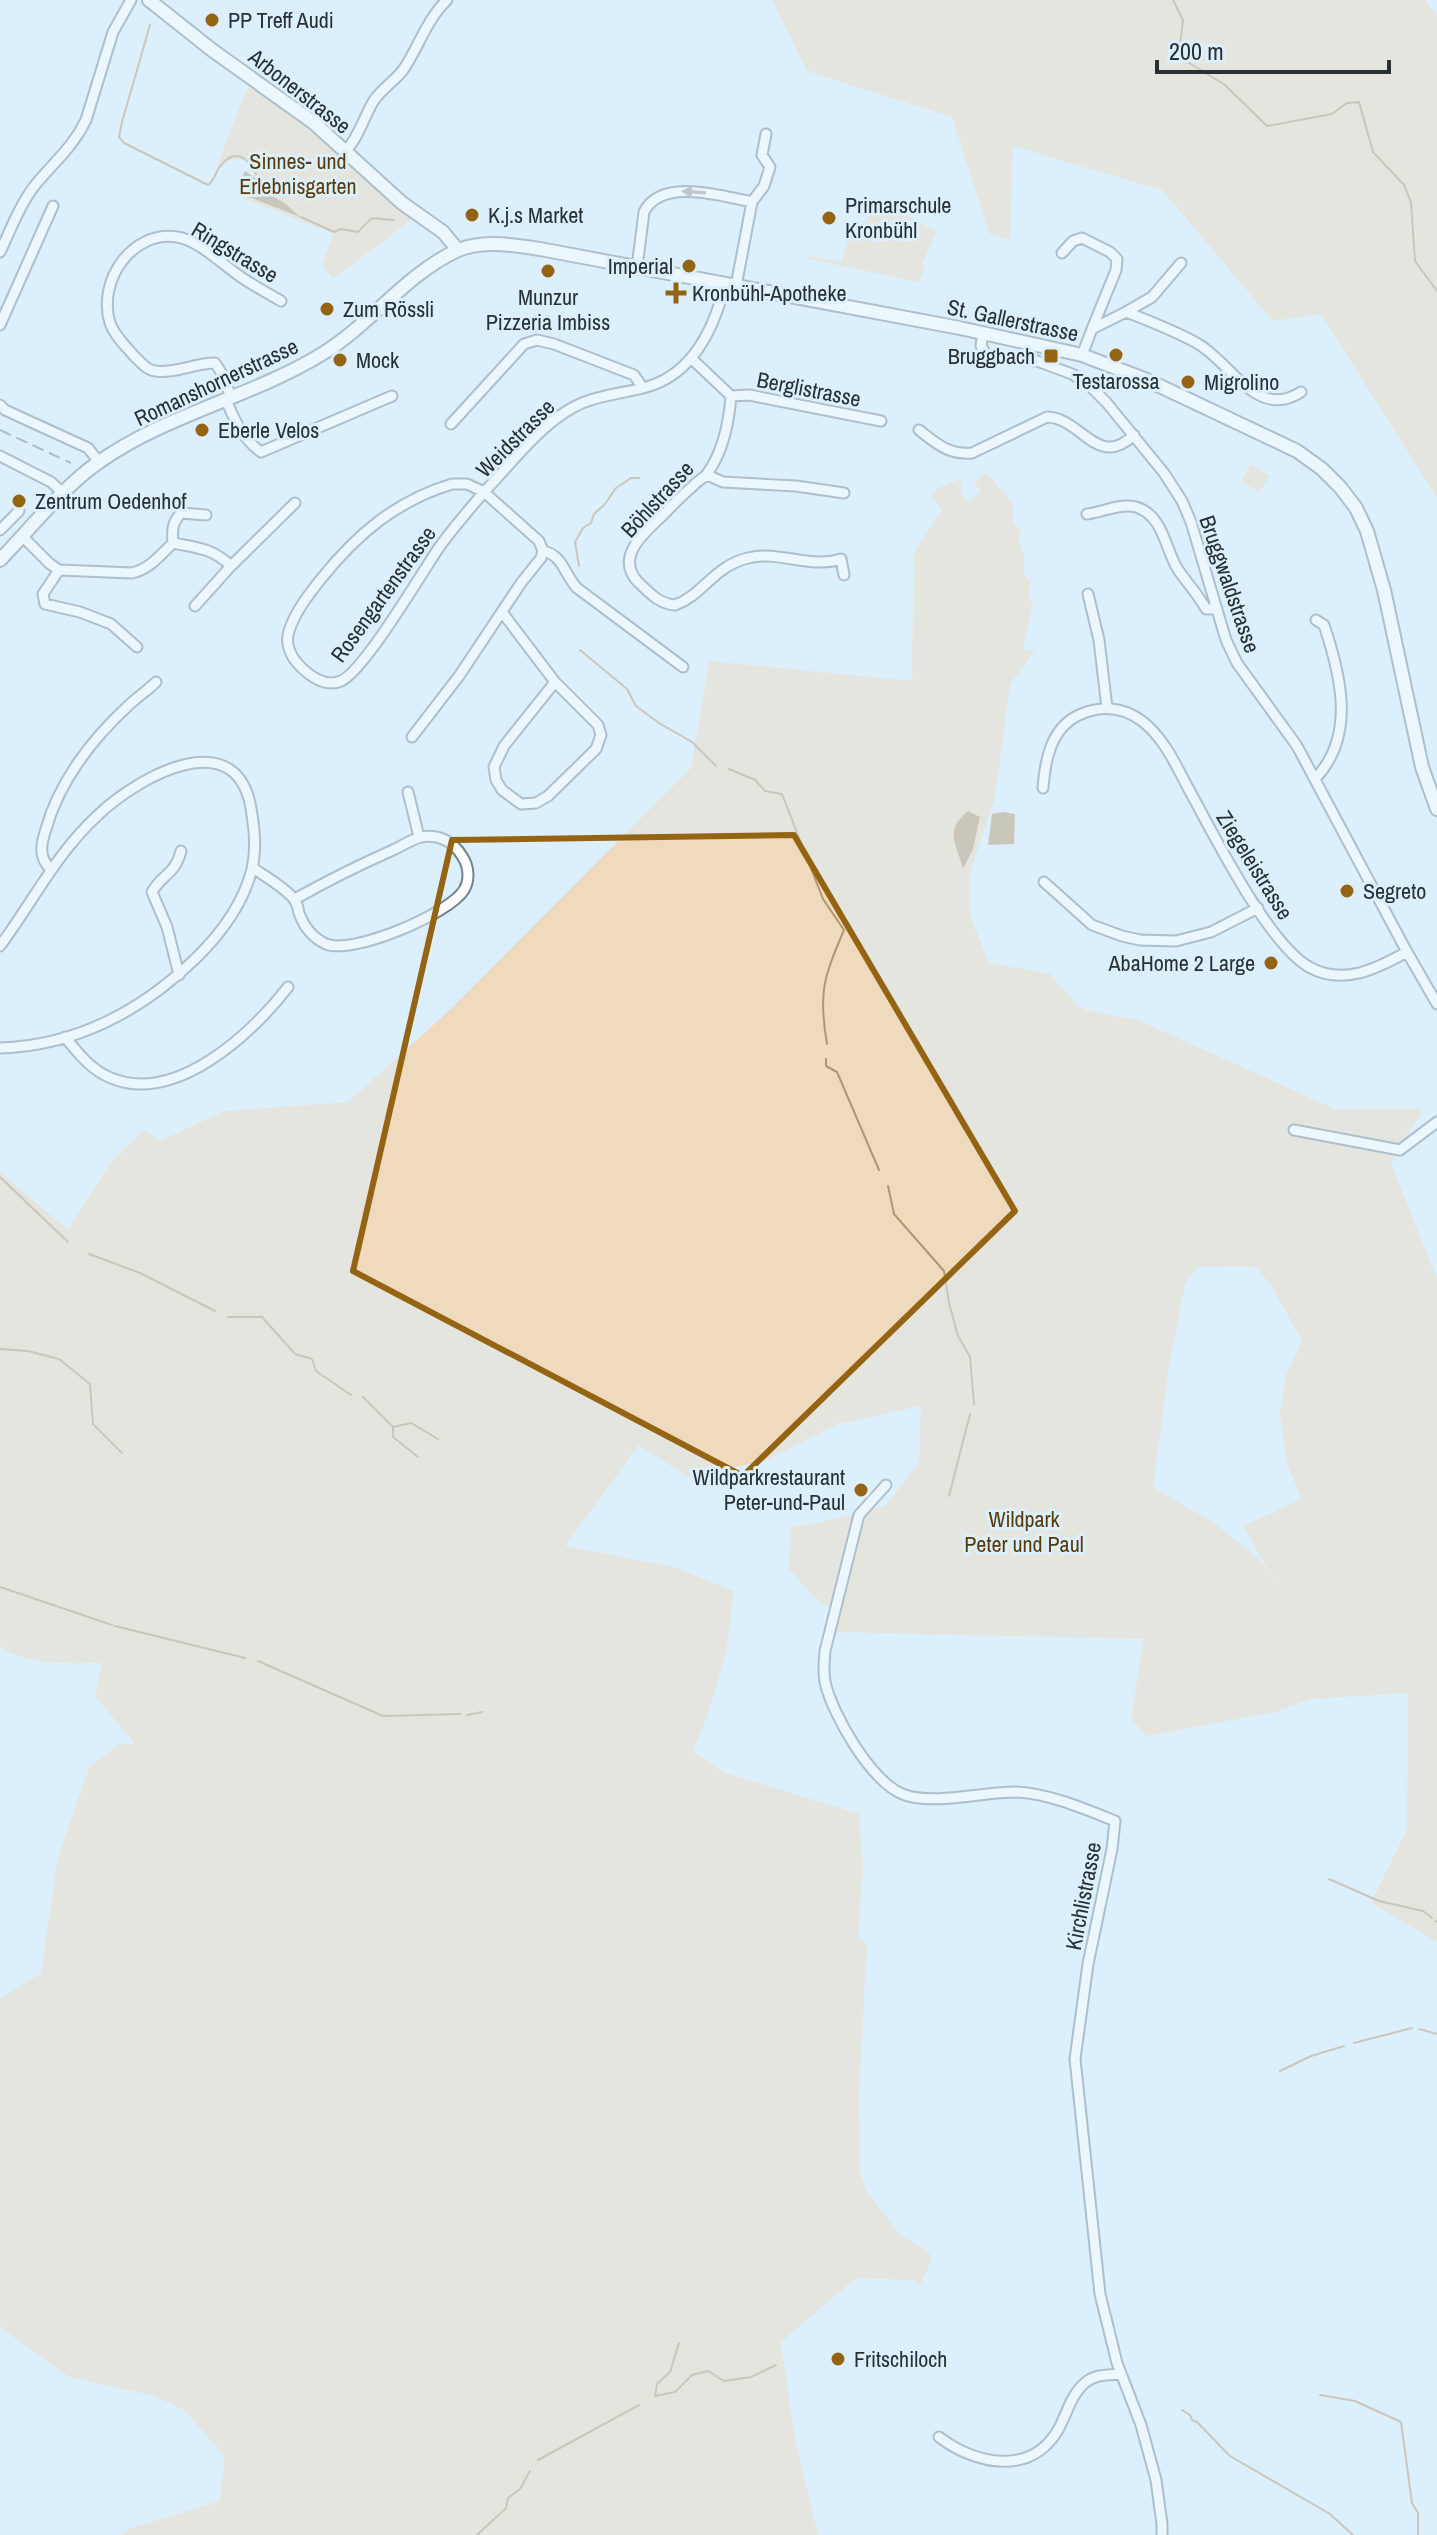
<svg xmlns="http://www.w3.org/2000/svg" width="1437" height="2535" font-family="'Archivo Narrow',sans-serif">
	<rect width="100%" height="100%" fill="#dceffc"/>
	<path fill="#f0dabe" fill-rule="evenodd" d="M772,0h653l12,15v483l-116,-184 -48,7 -111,-131 -149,-44 -3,94 -21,-7 -37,-116 -145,-46z
		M252,82l30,21 130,116 -79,60 -11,-15 12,-30 -92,-36c29,-18 2,-57 -26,-29l25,-66z
		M878,200l59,32 -16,33 4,2 -6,15 -110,-23 1,-3 32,6 7,-28 5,-2 25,12 1,-2 -20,-11z
		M1251,464l19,12 -11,16 -18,-11z
		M988,474l25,30v20l9,6 -4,6 7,23 -2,15 8,7 -2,13 4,11 -11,45 13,1 -25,33 -15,114 -26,77 1,40 19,48 61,11 28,32 8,4 52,10 197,89h88l-32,54 46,116v663l-66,-39 36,-74 1,-136 -97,6 -36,13 -128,24 -16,-17 13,-80 -310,-7 6,-24 -20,-5 -31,-34 2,-42 31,-5 63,-16 34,-43 2,-57 -83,18 -71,36 -79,17 -49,-32 -74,101 109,21 60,24 -8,62 -19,64 -14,34 33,22 133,41 4,54 -5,70 9,6 -8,150 1,77 6,19 34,45 28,16 4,8 -12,26 -7,-5 -57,-2 -75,64 14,97 23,96h-696l7,-6 91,-28 5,-44 -41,-47 -30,-14 -85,-19 -69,-50v-328l41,-26 17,-116 31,-89 30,-24h16l-40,-48 7,-33c-33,0 -73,3 -102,-16v-475l68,58 44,-69 32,-31 16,11 64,-30 124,-9 103,-93 240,-241 18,-107 203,20 2,-128 28,-43 -11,-13 7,-9 23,-9v16l8,7 12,-11 -6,-8 6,-8zM1199,1266l58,1 15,20 30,54 -16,34 -6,40 7,49 15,35 -59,27 31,54 -15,-21 -45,-36 -61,-36 16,-120 16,-83z"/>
	<path fill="#b39670" d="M245,171l13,9 7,12 21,12 14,13 -51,-20 5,-10 -6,-1 1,-7 -6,-4z
		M968,811l12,6 -7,32 -10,20c-7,-27 -19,-38 5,-58z
		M1003,812l12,2 -1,30 -26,1 4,-31z"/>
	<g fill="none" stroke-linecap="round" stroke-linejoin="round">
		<path stroke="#b39670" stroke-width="2" d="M1173,0l10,20 -3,25 6,16 39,24 42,41 65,-12 15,-11 12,-1 14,50 31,33 7,17 4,59 22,30
			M150,25l-28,97 -3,15 5,6 84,42c8,-6 7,-14 14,-21 16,-19 33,0 36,17
			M301,217l33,15 7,-3 17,3c20,-21 10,-12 36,-12
			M579,566l-4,-24 8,-14 8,-5 3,-9 11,-10 11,-16 15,-10h8
			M580,650l47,39 9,17 23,17 33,19 24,24
			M729,769l26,11 10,11 17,3 41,105 21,31c-20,47 -26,62 -17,114
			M826,1059v7l11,6 42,98
			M0,1177l68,65
			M888,1186l6,28 50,57 5,32 9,33 12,21 4,47
			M89,1254l51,19 75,38
			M228,1317h34l33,37 17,5 4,12 35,24
			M0,1349l28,2 31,8 31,25 3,40 29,29
			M363,1397l30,30v10l25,20
			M393,1427l18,-4 27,16
			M949,1496l21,-82
			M0,1587l112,38
			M115,1626l130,32
			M258,1661l125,55 77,-2
			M467,1715l15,-3
			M1329,1879l50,22 44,10 9,7
			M1435,1921l2,1
			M1419,2029l18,5
			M1354,2043l58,-15
			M1280,2071l31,-15 33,-10
			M679,2343l-9,29 -13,12 -2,12 20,-4 17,-17 16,-4 16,10 27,-4 25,-12
			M1320,2395l35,6 46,21 11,81 6,10v22
			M1182,2410l8,5 2,5 5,2 33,34 100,58 23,21
			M538,2460l101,-55
			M477,2535l29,-27 2,-10 12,-9 10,-18"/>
		<defs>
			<path id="street" d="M345,152c14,-15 18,-33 28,-50 8,-13 21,-20 30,-32 16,-23 23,-50 44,-70
				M0,252c11,-23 20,-48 36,-68 18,-22 37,-37 50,-64l27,-88 18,-32
				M1062,253l11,-12 9,-3 28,14 7,7 -1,11 -24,59
				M637,267l7,-55c17,-35 78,-16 108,-10
				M736,286l16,-84 12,-16 6,-19 -8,-12 4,-21
				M1126,312l26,-15 29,-34
				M0,325l53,-119
				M983,333l-2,13 7,11 49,4 35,13 18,12 16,16 58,71 18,28 9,21 35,118 11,23 60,83 110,206 30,52
				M1082,355l10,-26 34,-17c19,7 58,23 74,33 33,21 58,75 101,47
				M692,359l39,37c-2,26 -8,56 -24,78 -3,4 -10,7 -14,12 -11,9 -21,20 -31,30 -19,18 -48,42 -23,67 11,10 20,21 36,22 27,-9 39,-39 73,-47 31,-8 61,11 93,1l3,16
				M731,396l18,-1 132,26
				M231,398l-8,-23 -8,-12c-20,0 -41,11 -60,8 -9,-1 -14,-9 -20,-14 -9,-11 -20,-20 -25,-34 -13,-42 22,-93 67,-86 22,3 48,30 67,42 12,8 25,15 37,22
				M226,400c9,21 16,38 35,52l131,-56
				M0,405l5,5 83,38 11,14
				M451,424l73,-80 13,-4 17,4 80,31 9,13
				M919,430c17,13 29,25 53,23l75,-36c35,1 50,53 87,18
				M0,456l51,26 13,12
				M707,475l16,7 73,4 48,7
				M452,484h15l17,8c-16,19 -32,37 -46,57 -17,25 -74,122 -97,132 -16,7 -33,-6 -43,-17 -8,-9 -13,-21 -9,-33 6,-19 20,-37 32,-52 36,-45 75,-78 131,-95z
				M1087,514c16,-2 34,-11 49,-7 27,8 29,41 41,61 9,14 21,26 29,41h11
				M0,530l19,-19
				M22,536l28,28 9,6 73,3c18,-4 28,-18 41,-30 25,5 39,5 58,23
				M173,543c-1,-13 -1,-20 8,-30l25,2
				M543,551c20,4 21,23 34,37l106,79
				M59,570l-16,24 2,10 35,8 31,12 26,23
				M1088,594l11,46 8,68
				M195,606l36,-40 64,-63
				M502,612l53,70 43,43 3,10 -5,14 -48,47 -12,7 -15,1 -19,-14 -6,-10 -2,-13 10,-21 51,-64
				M412,737l47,-61 62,-93 20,-25 2,-7 -4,-10 -55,-49c27,-28 54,-65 88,-84 21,-12 47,-14 71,-20 49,-12 71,-58 82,-104
				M1315,779c41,-43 26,-103 9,-154l-8,-5
				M1043,788c2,-28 8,-60 36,-73 22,-10 44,-8 63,6 21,16 33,42 45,65 25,45 80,157 122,181 34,19 67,2 98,-15
				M408,792l11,45
				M253,868c10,7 37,23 42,33 3,4 3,8 4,12 5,14 14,25 27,31 27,11 123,-30 138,-54 6,-10 5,-24 -2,-34 -9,-15 -24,-22 -41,-19 -9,2 -19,9 -28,13 -34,15 -66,31 -98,49
				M51,869c-13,-11 -10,-25 -5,-40 13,-47 46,-90 82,-123 9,-9 19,-15 28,-24
				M1044,882l48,43 30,11 18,4 36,1 35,-9 47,-24
				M0,946c34,-46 55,-91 98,-131 41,-39 143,-96 154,0 3,18 4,37 0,54 -9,36 -32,66 -58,91 -53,51 -119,86 -194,88
				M179,975l-12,-48 -15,-35c10,-18 23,-17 29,-41
				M65,1037c13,16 26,33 46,41 64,27 141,-44 177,-91
				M1294,1130l106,20 37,-28
				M886,1485l-27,30 -34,136c-1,11 -2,20 0,31 7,32 47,102 80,113 28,10 78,-3 110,-3 33,1 70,17 100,29l-3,28 -24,115 -13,95 25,235 17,69 24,62 15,55 6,44v11
				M939,2437c37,28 92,39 119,-7 9,-16 13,-36 28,-48 10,-8 23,-7 35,-8"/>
			<path id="secondary" d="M149,0l63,50 102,73 88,80 41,29 15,18
				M0,560c29,-30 65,-75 99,-98 68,-48 153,-65 223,-108 48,-29 83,-79 134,-103 26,-12 58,-6 84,-2l420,79 122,27 65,25 150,71 25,18 18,18 16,21 11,23 17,59 38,177 15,42"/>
		</defs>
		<use href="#street" stroke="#738590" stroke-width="13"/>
		<use href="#secondary" stroke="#738590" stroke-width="16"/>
		<use href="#street" stroke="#fff" stroke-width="9"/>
		<use href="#secondary" stroke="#fff" stroke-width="12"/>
		<path stroke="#737f87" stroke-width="2" stroke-dasharray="12 6" stroke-linecap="butt" d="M0,430l71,33"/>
	</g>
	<defs><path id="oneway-solid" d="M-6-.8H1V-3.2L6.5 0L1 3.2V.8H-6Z" transform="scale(2)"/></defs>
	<use fill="#94989a" href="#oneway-solid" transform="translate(694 192) rotate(-176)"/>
	<path d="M0 0H1437V2535H0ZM794,835l221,376 -272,265 -390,-205 99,-431z" fill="#dceffc" fill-opacity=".55" fill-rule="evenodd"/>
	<path fill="none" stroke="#946413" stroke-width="6" stroke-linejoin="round" d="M794,835l221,376 -272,265 -390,-205 99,-431z"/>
	<g fill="#946413" stroke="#dceffc" stroke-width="3">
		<circle cx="212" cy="20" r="8"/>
		<circle cx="472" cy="215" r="8"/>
		<circle cx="829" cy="218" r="8"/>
		<circle cx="689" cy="266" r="8"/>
		<circle cx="548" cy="271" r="8"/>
		<path d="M672 281h8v8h8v8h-8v8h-8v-8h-8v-8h8z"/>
		<circle cx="327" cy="309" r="8"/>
		<circle cx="1116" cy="355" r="8"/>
		<rect x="1043" y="348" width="16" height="16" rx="4"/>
		<circle cx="340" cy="360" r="8"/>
		<circle cx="1188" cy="382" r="8"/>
		<circle cx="202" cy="430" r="8"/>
		<circle cx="19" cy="501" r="8"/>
		<circle cx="1347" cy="891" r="8"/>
		<circle cx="1271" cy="963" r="8"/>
		<circle cx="861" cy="1490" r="8"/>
		<circle cx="838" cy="2359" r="8"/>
	</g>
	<g text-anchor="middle" stroke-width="6" stroke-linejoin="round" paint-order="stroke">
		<g font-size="22" fill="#283034" stroke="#dceffc" text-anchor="start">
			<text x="228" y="28">PP Treff Audi</text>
			<text x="845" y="213">Primarschule<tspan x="845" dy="25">Kronbühl</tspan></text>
			<text x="488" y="223">K.j.s Market</text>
			<text x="673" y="274" text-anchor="end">Imperial</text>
			<text x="692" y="301">Kronbühl-Apotheke</text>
			<text x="548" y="305" text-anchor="middle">Munzur<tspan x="548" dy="25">Pizzeria Imbiss</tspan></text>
			<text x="343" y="317">Zum Rössli</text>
			<text x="1035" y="364" text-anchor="end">Bruggbach</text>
			<text x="356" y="368">Mock</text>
			<text x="1116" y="389" text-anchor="middle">Testarossa</text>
			<text x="1204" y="390">Migrolino</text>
			<text x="218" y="438">Eberle Velos</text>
			<text x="35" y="509">Zentrum Oedenhof</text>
			<text x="1363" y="899">Segreto</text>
			<text x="1255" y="971" text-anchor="end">AbaHome 2 Large</text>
			<text x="845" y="1485" text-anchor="end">Wildparkrestaurant<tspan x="845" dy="25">Peter-und-Paul</tspan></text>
			<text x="854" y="2367">Fritschiloch</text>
		</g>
		<g font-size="22" fill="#283034" stroke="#dceffc">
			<text transform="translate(300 91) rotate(38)" y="8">Arbonerstrasse</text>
			<text transform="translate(235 252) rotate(31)" y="8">Ringstrasse</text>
			<text transform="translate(1013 320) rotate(12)" y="8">St. Gallerstrasse</text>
			<text transform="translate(216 382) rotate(-25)" y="8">Romanshornerstrasse</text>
			<text transform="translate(809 389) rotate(11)" y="8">Berglistrasse</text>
			<text transform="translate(515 438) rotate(-45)" y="8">Weidstrasse</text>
			<text transform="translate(657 499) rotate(-47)" y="8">Böhlstrasse</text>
			<text transform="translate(1230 584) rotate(71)" y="8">Bruggwaldstrasse</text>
			<text transform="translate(383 594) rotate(-54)" y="8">Rosengartenstrasse</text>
			<text transform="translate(1255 865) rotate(58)" y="8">Ziegeleistrasse</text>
			<text transform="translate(1083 1896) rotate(-79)" y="8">Kirchlistrasse</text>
		</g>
		<g font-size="22" fill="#593b0a" stroke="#dceffc">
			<text x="298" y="169">Sinnes- und<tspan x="298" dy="25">Erlebnisgarten</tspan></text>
			<text x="1024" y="1527">Wildpark<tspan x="1024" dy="25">Peter und Paul</tspan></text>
		</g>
	</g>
	<path d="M1157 60v12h232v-12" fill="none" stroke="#283034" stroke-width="4"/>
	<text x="1169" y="60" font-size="24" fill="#283034" stroke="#dceffc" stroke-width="6" paint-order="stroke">200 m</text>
</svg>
